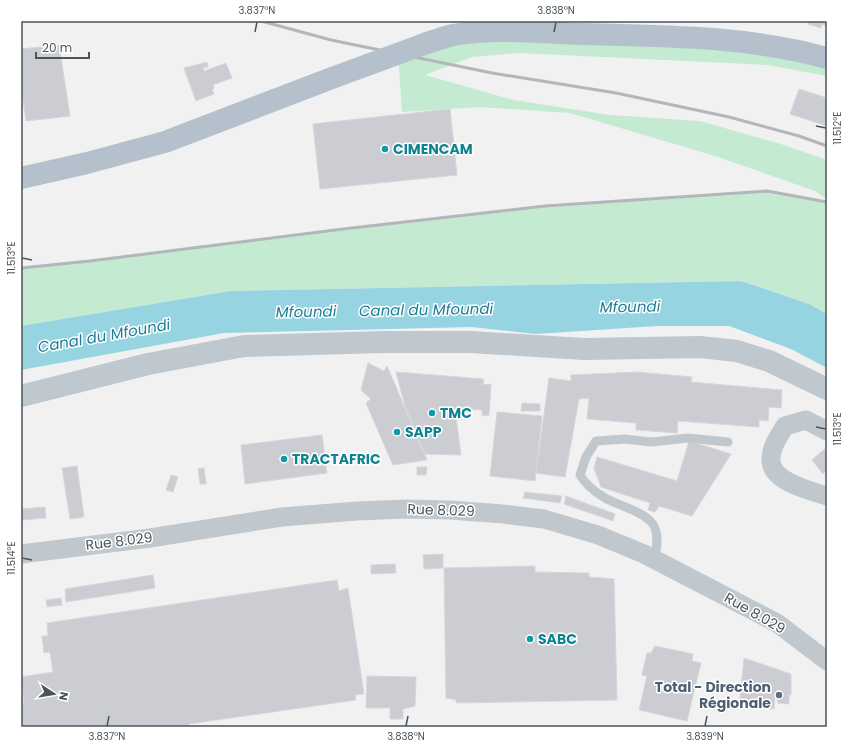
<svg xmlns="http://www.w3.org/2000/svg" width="848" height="748" font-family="Poppins,sans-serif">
	<rect width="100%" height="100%" fill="#f2f1f1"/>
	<path fill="#c5ead2" d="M480,32l347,26v18l-59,-11 -249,-12 -47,4 -47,18 89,25 96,15 90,6 84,24 43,15v39l-12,-8 -97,-34 -148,-44 -90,-6 -78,5 -4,-58z
		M767,191l60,11v112l-18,-10 -68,-23 -510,10 -210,35v-58c175,-17 349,-45 524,-62 74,-7 148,-10 222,-15z"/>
	<path fill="#97d4e2" d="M741,281l68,23 18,10v54l-36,-19 -62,-23h-72l-121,8 -64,-7 -248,6 -203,37v-44l210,-35z"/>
	<path fill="#cbcdd2" stroke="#d5d7db" d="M809,21h18v5l-5,-2 -1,4 -13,-4z
		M59,45l11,71 -44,5 -5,-36v-36z
		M207,62l1,5 -5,1 1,3 22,-8 6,15 -19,7 1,3 -2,2 2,4 -18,7 -12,-33z
		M799,89l28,9v28l-37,-12z
		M450,109l7,66 -137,14 -7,-65z
		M368,363l16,8 3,-5 40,94 -34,5 -27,-62 5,-4 -10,-9z
		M396,372l88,7 -1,6 8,-1 -2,31 -7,1v-6l-27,-1 6,46 -36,-1 -20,-48z
		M636,372l56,5 -1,5 91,8 -1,18 -12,-1 -1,14 -9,-1v7l-81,-6 -1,12 -41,-3v-7l-49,-4 2,-21 -10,1 -14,78 -29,-4 13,-95 22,3v-6z
		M522,403l18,1v7h-19z
		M497,412l45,4 -7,65 -45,-5z
		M322,435l5,38 -82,11 -4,-39z
		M689,441l42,13 -39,62 -33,-10 -4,6 -7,-2 2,-7 -49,-16 -7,-19 3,-11 80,24z
		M827,447v23l-4,4 -11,-14z
		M77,466l7,51 -14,2 -8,-51z
		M417,467h10l-1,8h-9z
		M204,468l2,16h-6l-2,-15z
		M171,475l7,2 -5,15 -7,-2z
		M525,492l37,4 -2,7 -37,-5z
		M566,496l49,18 -2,7 -49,-17z
		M45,507l1,11 -25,2v-11z
		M443,554v14l-19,1 -1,-14z
		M395,564l1,9 -25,1v-9z
		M535,566v6l54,1v4l25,2 3,121 -161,3v-3l-10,-2 -2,-130z
		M153,575l2,13 -89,14 -1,-13z
		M337,580l2,11 9,-3 16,106 -9,1 1,5 -167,24v3h-168v-23h3l-3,-27 32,-5 -3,-20 -6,1 -2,-17h6l-1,-13z
		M61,598l1,7 -15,2 -1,-7z
		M655,646l38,8 -1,7 9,2 -14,58 -48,-11 8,-34 -5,-1 5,-22h4z
		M744,658l47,16v21h-2v9l-11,-1 -1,-8h-2l-1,14 -35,-2z
		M367,676l49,1 -1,29 -12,3v10h-13v-11h-24z"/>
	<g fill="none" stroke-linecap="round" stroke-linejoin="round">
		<path stroke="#c0c8cd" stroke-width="9" d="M655,559c1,-9 4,-21 0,-31 -5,-15 -36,-22 -50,-30 -10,-6 -19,-13 -25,-23l6,-18 10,-16 29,-2 26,3 37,-4 40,4"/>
		<path stroke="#c0c8cd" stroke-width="19" d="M827,431l-21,-11 -21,6c-6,10 -15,22 -14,35 1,21 40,30 56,35
			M21,554l129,-16 132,-21 75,-6 49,-2 44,1 53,4 41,5 54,16 46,19 133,69 50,38"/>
		<path stroke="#bfc7cf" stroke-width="22" d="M21,396l127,-32 96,-18 140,-4h87l113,7 116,-2 37,4 32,10 58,28"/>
		<path stroke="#b4c0cb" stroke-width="22" d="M427,43c9,-3 18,-6 26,-8 43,-8 88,-2 130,-1 82,2 165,2 244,24
			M21,178l66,-15 78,-21 167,-64"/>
		<path stroke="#b3b6ba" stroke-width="3" d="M261,21l70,19 161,33 124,20 113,24 70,19 28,10
			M21,268l69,-7 253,-32 202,-23 222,-15 60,11"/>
		<path stroke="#b4c0cb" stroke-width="22" d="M332,78l95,-35"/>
	</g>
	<path fill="none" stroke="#4a545b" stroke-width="1.5" d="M255,32l2,-10M554,32l2,-10M816,126l10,2M22,258l10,2M816,427l10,2M22,558l10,2M107,726l2,-10M406,726l2,-10M705,726l2,-10"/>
	<g fill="#0f9aa8" stroke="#fff" stroke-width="1.5">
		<circle cx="385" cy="149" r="4"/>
		<circle cx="432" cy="413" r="4"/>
		<circle cx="397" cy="432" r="4"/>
		<circle cx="284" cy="459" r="4"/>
		<circle cx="530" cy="639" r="4"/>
	</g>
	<circle fill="#5c6f8a" stroke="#fff" stroke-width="1.5" cx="779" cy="695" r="4"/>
	<g text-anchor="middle" stroke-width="3" stroke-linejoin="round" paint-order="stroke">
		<g font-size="14" font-weight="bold" fill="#0d838f" stroke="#fff" text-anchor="start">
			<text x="393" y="154">CIMENCAM</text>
			<text x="440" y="418">TMC</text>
			<text x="405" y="437">SAPP</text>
			<text x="292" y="464">TRACTAFRIC</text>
			<text x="538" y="644">SABC</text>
		</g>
		<g font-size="14" fill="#4a545b" stroke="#fff">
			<text transform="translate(441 510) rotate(2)" y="5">Rue 8.029</text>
			<text transform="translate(119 541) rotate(-7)" y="5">Rue 8.029</text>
			<text transform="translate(755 613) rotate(30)" y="5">Rue 8.029</text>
		</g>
		<g font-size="14" font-weight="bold" fill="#4e5e75" stroke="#fff" text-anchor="end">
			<text x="771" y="692">Total - Direction<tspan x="771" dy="16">Régionale</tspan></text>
		</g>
		<g font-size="15" font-style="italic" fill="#1d7e94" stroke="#fff">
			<text transform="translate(630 307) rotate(-1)" y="5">Mfoundi</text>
			<text transform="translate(426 310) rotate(-1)" y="5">Canal du Mfoundi</text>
			<text transform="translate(306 312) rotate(-1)" y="5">Mfoundi</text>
			<text transform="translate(104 336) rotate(-10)" y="5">Canal du Mfoundi</text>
		</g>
	</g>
	<rect width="848" height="748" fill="none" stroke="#ffffff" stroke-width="44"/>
	<g transform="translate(54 694) rotate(102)" stroke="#ffffff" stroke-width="3" paint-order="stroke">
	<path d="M0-3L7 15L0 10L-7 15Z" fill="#4a545b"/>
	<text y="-6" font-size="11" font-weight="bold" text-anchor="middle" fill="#4a545b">N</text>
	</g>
	<path d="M36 52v6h53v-6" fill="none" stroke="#4a545b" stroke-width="2"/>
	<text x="42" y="52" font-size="12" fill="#4a545b" stroke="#ffffff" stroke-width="3" paint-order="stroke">20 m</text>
	<rect x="22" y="22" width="804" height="704" fill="none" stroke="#4a545b" stroke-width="1.5"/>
	<g font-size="10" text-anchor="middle" fill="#4a545b">
		<text x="257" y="14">3.837°N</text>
		<text x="556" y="14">3.838°N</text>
		<text transform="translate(837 128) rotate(-90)" y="4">11.512°E</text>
		<text transform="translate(11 258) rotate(-90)" y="4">11.513°E</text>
		<text transform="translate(837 429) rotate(-90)" y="4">11.513°E</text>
		<text transform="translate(11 558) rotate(-90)" y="4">11.514°E</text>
		<text x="107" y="740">3.837°N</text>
		<text x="406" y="740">3.838°N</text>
		<text x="705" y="740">3.839°N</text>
	</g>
</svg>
